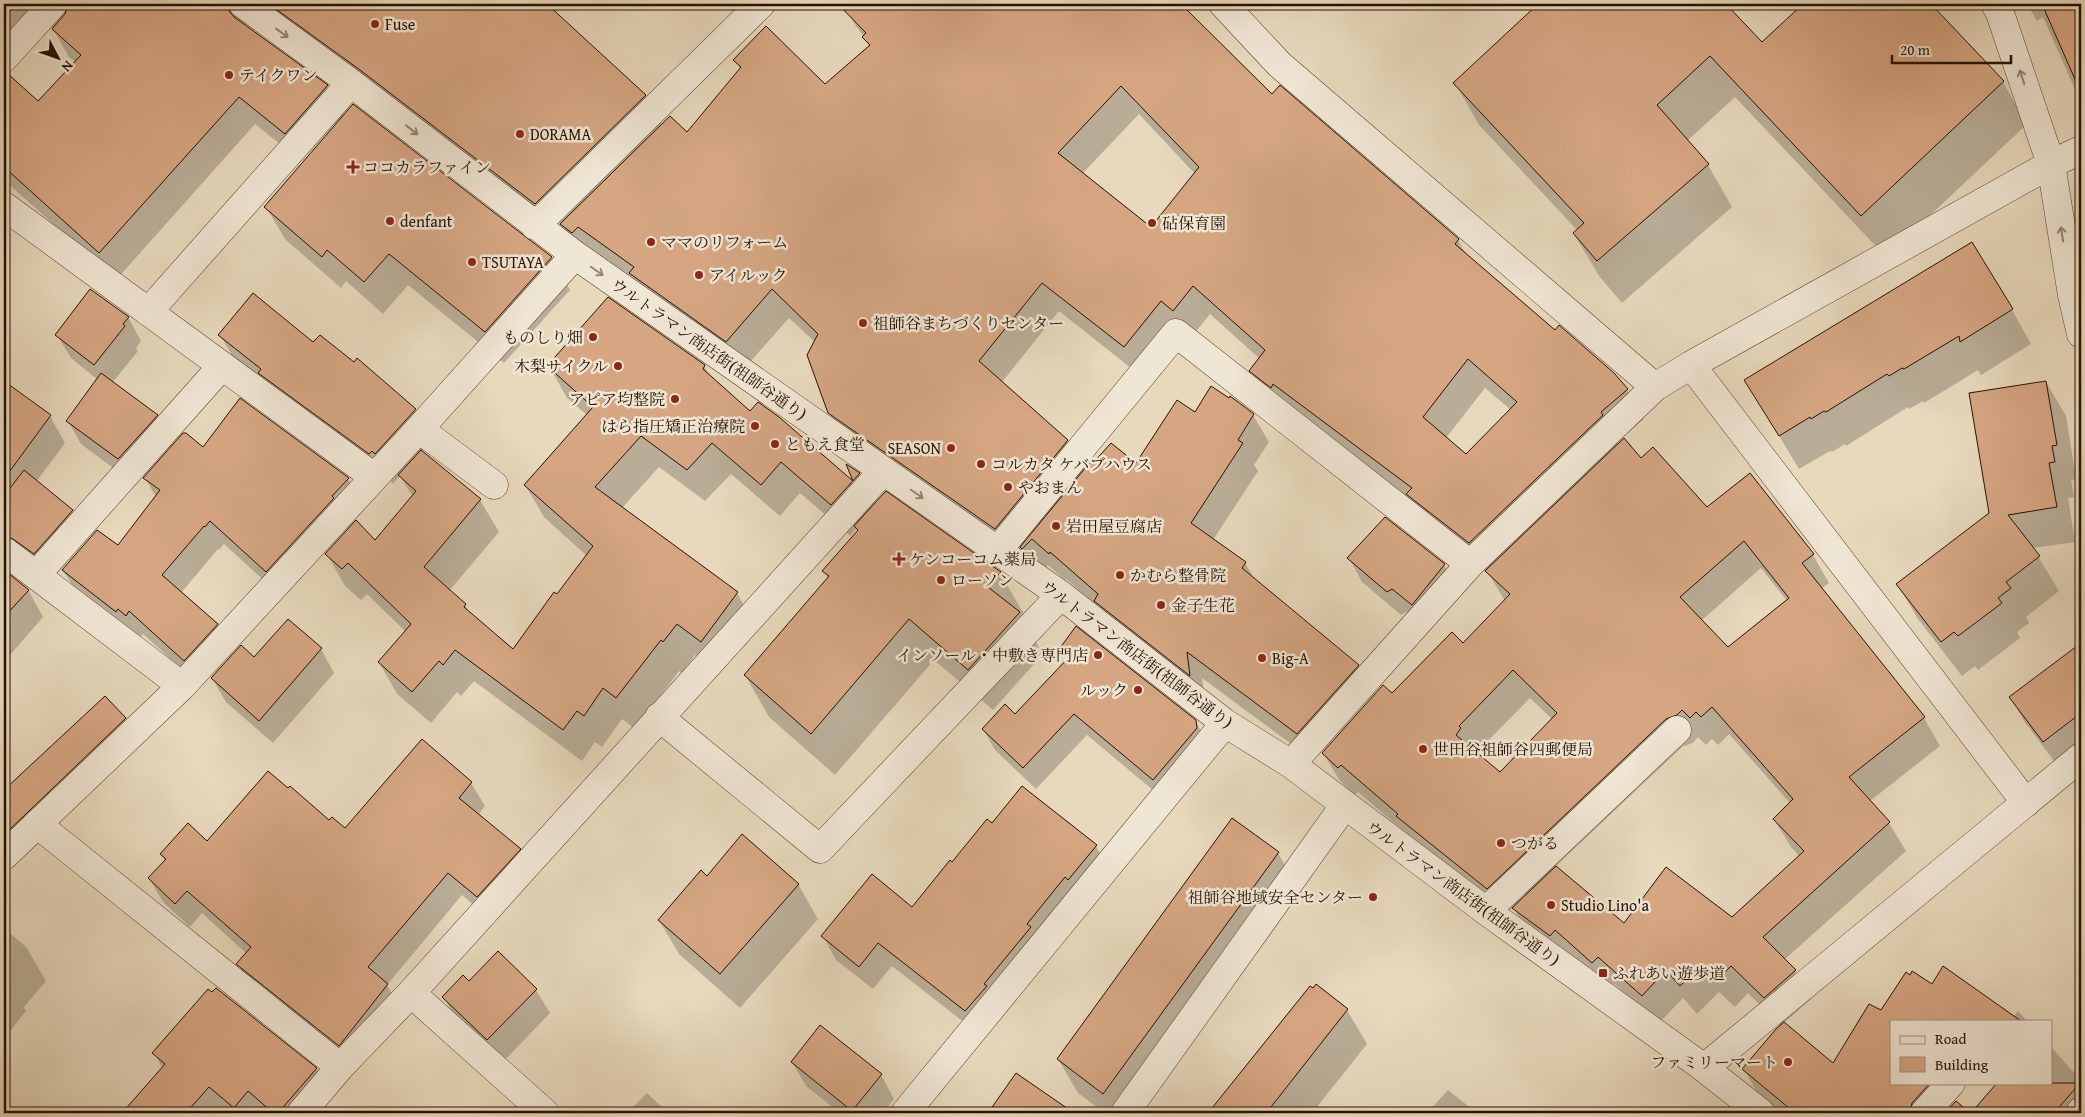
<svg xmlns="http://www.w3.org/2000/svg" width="2085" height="1117" font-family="'Gentium Book Plus','Noto Serif JP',serif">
	<rect width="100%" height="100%" fill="#e8d9bd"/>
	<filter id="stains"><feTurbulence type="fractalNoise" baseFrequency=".004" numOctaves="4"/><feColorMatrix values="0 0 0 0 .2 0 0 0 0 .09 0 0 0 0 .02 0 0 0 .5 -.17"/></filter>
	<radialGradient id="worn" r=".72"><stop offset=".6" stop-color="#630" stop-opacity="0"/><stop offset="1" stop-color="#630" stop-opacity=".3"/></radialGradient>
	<path fill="#0003" fill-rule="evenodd" d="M4,4h548l-3,3 96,88 17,30 25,9 53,-65 -5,-9 90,25 45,-38 -23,-35 8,-8h324l93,92 186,144 9,16 88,76 58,42 14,16 17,29 -27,23 2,3 88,64 106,46 16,28 -8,6 103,129 16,28 -70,55 19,22 17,28 -122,109 11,11 16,28 -27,24 50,42 48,-53 50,-26 81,31 5,-6 9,10h-136v62h54l-6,10 9,15 -6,5h-163l-20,-17 -15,-27 37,-43 -33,-33 -13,14 -16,-15 -22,22 -14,-16 -24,25 -45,-39 -5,7 -79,-55 -17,-29 -10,9 -145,-124 -3,3 -15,-14 -17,-28 70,-58 70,-51 42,-43 -18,-30 -219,-171 -17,-29 9,-12 -50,-45 -20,25 -49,37 -82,-65 -57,71 65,59 17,30 10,-6h42l59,-51 58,1 16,27 -15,23 4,6 -45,69 32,23 11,18 102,85 15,27 -60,67 -111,-82 3,23 -94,-73 -12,-21 -33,-28 -1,1 -17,-15 -10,10 -17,-29 -9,12 -166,-116 -17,-30 -14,-70 -26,-24 -46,52 -165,-117 -17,-31 -10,10 -299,-214 -7,8 82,60 17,30 207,142 19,32 -66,73 -96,-78 -25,29 -37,-33 -5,7 -56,-49 -19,-32 75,-87 -2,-1 -38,42 -46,-37 -139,156 -112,-100zM52,27l17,30 7,5 -38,40 -31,-27 33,-46 5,5zM1139,114l56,60 -44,55 -69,-55zM1485,388l26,22 -45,46 -20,-18zM1761,568l26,33 -59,48 -27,-28zM1530,698l22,21 -52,55 -24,-21zM1729,734l61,69 -16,16 17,28 9,10 -68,61 -108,7 -69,-58 127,-120 11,-4 5,-6 8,8 6,-6 6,6z
		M724,4h54l-26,24z
		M1540,4h184l38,40 42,-40h126l73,78 24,42 -141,133 -151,-160 -48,44 21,24 24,42 -110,96 -23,-27 -25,-42 4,-3 -99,-106 -24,-42z
		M2027,4h54v99l-38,-86 -6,4z
		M608,299l96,67 7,12 39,34 28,6 77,67 -6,-18 10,7 17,30 10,-11 114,80 24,41 -3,3 22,37 -50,56 -59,-50 -99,115 -66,-58 -24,-42 83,-96 -4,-8 35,-40 -2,-3 -7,8 -50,-43 -20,23 -49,-42 -26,27 -46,-34 -37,41 115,85 18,32 -35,48 -25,-18 -13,18 -3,-2 -44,58 -13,-10 -20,28 -7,-5 -13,19 -108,-80 -13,15 -4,-4 -26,31 -34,-29 -18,-32 27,-30 -39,-38 -6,6 -16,-14 -18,-32 48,-13 38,-44 -13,-21 -7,8 -3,-3 -3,3 -109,-80 -40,-38 -18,-31 94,9 101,66 17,31 -10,11 58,48 19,32 -50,59 16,14 5,9 43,37 74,-95 -43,-39 -19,-32 62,-70 -20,-17 -18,-32z
		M2012,310l19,34 -50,31 -3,-5 -54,33 -1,-2 -14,8 -1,-2 -62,39 -1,-2 -13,8 -2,-1 -31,18 -33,-55z
		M128,317l13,24 -5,7 2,3 -26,32 45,33 13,23 -38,43 -51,-38 -13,-23 30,-41 -27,-22 -14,-23z
		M4,382l46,34 15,27 -29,39 36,29 15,27 -80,30 -2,5 23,17 15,27 -39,45z
		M2046,382l20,34 10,63 -5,1 3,17 -6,1 7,44 -42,6 26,43 -33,26 3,6 -12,9 3,6 -42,32 -3,-4 -13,10 -44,-57 -20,-34 92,-71z
		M204,448l144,31 13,23 -81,93 -56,-51 -5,6 -1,-1 -37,44 36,32 13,24 -32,35 -55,-50 -3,4 -63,-45 -14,-23 55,-24 38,-49 -11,-19z
		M1385,519l59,46 14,24 -32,39 -20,-16 -5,3 -39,-33 -13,-24z
		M2081,644v102l-24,19 -33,-44 -13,-23z
		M1062,648l133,73 13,22 -42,58 -79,-66 -51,54 -41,-39 -12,-21 32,-14 53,-56z
		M321,649l13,24 -61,70 -47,-41 -14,-24 42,-19z
		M105,698l20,21 14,23 -133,127 -2,5v-82z
		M471,783l14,23 -7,9 42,34 13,24 -42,47 -29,-25 -75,90 14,24 -48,60 -101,-81 -14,-24 9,-10 -45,-41 -12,14 -27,-25 -14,-24 16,-17 -4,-7 46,-11 122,-21 17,8z
		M992,824l104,22 13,24 -130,164 -87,-68 -19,23 -37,-29 -13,-24 89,-28z
		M1278,853l20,34 -165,226h-28l-27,-20 -20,-34z
		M707,878l91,6 20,35 -78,89 -61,-54 -20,-34z
		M4,928l22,19 20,34 -22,26 2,4 -22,28z
		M498,953l38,37 14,23 -48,50 -45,-42 -13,-24 25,-15z
		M1347,1010l20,34 -55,69h-103l28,-36z
		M2051,1047l30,33v33h-108l26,-30h52z
		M154,1053l162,16 13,24 -18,20h-83l-5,-3 -3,3h-96l39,-44z
		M792,1062l89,13 13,24 -11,14h-43l-34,-27z
		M1017,1075l36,25 8,13h-72z
		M1448,1090l29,23h-50z
		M647,1093l21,20h-41z"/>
	<path fill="#d6a683" stroke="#261000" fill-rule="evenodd" d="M68,4h160l1,7 5,6 94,68 -43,49 -46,-37 -140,156 -95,-86v-94h3l31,28 43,-46 -29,-26 13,-15z
		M269,4h278l99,91 -111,109 -175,-134z
		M838,4h343l91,90 8,-9 179,154 -4,5 100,86 4,-5 55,48 14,16 -27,23 2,3 -134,128 -63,-49 6,-6 -139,-104 -2,4 -22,-17 16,-21 -72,-64 -20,25 -12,-10 -37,46 -82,-64 -63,78 89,79 -73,89 -167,-116 -21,-58 11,-21 -46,-45 -46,53 -97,-69 5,-6 -56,-40 -6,6 -12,-9 110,-108 17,16 54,-65 -8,-7 33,-34 59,58 45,-39 -8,-8 4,-4zM1121,86l78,81 -48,60 -93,-74zM1468,359l49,43 -51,52 -43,-37z
		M1538,4h188l36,38 41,-38h128l73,77 -143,135 -151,-160 -53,49 52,59 -112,97 -24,-28 11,-10 -131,-140z
		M2042,4h39v89z
		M353,104l199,153 -67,75 -96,-78 -25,28 -37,-32 -5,7 -58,-50z
		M1972,242l41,67 -53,33 -1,-6 -55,33 -2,-1 -13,8 -2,-2 -61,38 -2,-1 -13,8 -1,-2 -31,19 -35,-56z
		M90,289l39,28 -6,7 2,2 -31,39 -39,-30z
		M253,293l60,49 7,-7 34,27 3,-4 59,51 -41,45 -3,-3 -3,3 -111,-81 3,-4 -43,-34z
		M608,297l97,68 -2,4 47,42 8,-9 21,15 74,64 -7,-17 14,9 -29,32 -50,-43 -20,23 -49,-42 -25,27 -46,-34 -46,51 143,105 -37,50 -24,-18 -14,18 -2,-2 -45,58 -13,-10 -19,28 -7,-5 -14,19 -108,-80 -12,15 -4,-4 -27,31 -34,-30 33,-38 -63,-61 -6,6 -17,-15 31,-34 19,20 41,-49 -18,-16 23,-25 60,49 -57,68 42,37 -2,3 49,42 41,-57 3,2 36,-48 -69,-61 69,-78 -46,-41z
		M101,373l57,42 -40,44 -52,-38z
		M4,381l47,34 -47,64z
		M2046,381l11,64 -5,1 3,16 -6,1 8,44 -49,8 32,41 -34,26 5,6 -13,10 4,5 -44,33 -4,-4 -13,10 -45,-58 93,-71 -20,-120z
		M1211,386l18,12 1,-2 24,18 -16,26 5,3 -52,80 55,39 -4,6 117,97 -62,69 -110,-82 3,24 -96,-75 4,-7 -48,-42 -1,2 -17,-15 -10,10 -2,-2 71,-86 2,2 18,-20 25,20 41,-63 18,12z
		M240,398l109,80 -17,18 2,2 -68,74 -56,-51 -5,6 -1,-1 -42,49 56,49 -34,37 -55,-50 -3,5 -8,-7 -2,3 -54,-42 35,-40 21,15 42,-55 -17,-12 40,-45h3l17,14z
		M1624,438l17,20 12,-11 54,60 43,-34 64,81 -12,9 123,154 -76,60 41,45 -127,115 33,33 -32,28 -33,-32 -13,13 -16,-14 -22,21 -14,-16 -24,26 -44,-39 -6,6 -37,-33 -5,6 -38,-28 44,-42 68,57 42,-56 66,50 72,-66 -31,-32 20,-20 -81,-92 -11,10 -5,-5 -6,6 -8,-8 -5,5 -11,4 -179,170 -91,-73 2,-2 -57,-49 -3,3 -16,-15 61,-68 9,8 60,-61 11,11 47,-49 -25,-23zM1744,541l45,57 -61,49 -48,-50zM1513,670l44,43 -57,59 -44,-37 5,-7 -2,-2z
		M24,470l49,40 -39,44 -21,-15 -9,-3v-40z
		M886,491l115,81 -13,15 32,25 -52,58 -59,-51 -98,115 -67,-59 85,-99 -7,-5 36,-41 -4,-4z
		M1385,517l60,47 -33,41 -20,-16 -5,3 -40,-34z
		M4,570l25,20 -25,27z
		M288,619l34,29 -63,73 -48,-43 30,-33 13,12z
		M1076,626l120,94 1,8 -44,52 -79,-66 -51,54 -41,-39 23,-25 10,10 55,-58 -10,-8z
		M2081,643v70l-38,29 -34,-45z
		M105,696l21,22 -122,117v-45z
		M422,739l50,43 -13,16 62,51 -44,48 -29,-24 -80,94 20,17 -49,62 -103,-82 15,-17 -64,-56 -12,13 -27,-26 18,-19 -6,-5 28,-31 19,18 61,-70 20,17 2,-2 39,34 3,-3 13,11z
		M1022,786l75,59 -29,35 -3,-3 -38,47 4,3 -47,57 3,2 -22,25 -87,-68 -19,24 -38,-31 51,-62 40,33 38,-47 2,2 35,-43 5,4z
		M1232,818l47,34 -176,242 -46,-35z
		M742,834l57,50 -79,90 -62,-54 43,-50 6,6z
		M498,951l39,38 -50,51 -45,-43 21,-22 6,6z
		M1943,966l78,55h-130v62h39l-18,20 -3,10h-114l-53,-44 34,-40 8,-7 49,41 36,-59 12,6 25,-38 4,3 2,-4 20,13z
		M1316,984l32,25 -77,98 8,6h-71l102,-127 3,2z
		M216,988l101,80 -39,45h-5l-25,-22 -14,17 -25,-21 -23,26h-64l43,-49 -13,-11 56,-64 4,3z
		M820,1025l62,49 -30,37 -61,-49z
		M1016,1073l58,40h-86z
		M1997,1083h83l-26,30h-83z
		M1956,1101l14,12h-25z"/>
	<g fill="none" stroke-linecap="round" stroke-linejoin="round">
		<defs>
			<path id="minor" d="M243,4l108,79 224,172 486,340 164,128 66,41 195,147 218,157 57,45
				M1223,4l56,60 376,323
				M1995,4l5,9 51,151 21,131 9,39
				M4,58l49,-54
				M4,206l370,271
				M535,226l226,-222
				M148,312l203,-229
				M1691,365l335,438
				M419,429l75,56
				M998,550l178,-217 294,231
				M4,551l178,135
				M36,575l186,-209
				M659,717l161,132 241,-254
				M1291,764l179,-200 185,-177 36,-22 360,-201 30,-14
				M37,824l303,243
				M4,856l178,-170 237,-257 156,-174
				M1486,911l191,-181
				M411,993l134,120
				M1704,1068l377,-311
				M301,1113l39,-46 71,-74 472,-522
				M905,1113l320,-390
				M1125,1113l219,-307
				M1924,1113l27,-30
				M2080,1113l1,-2"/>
		</defs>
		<use href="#minor" stroke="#56422f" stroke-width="29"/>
		<use href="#minor" stroke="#f0e6d4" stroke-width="28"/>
	</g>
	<defs><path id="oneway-shaft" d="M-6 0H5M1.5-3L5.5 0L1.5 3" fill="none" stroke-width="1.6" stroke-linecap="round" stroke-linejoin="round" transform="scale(1.25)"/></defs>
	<g stroke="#958675">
		<use href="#oneway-shaft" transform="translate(282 33) rotate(36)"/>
		<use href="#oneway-shaft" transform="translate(2022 77) rotate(-108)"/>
		<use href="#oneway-shaft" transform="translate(412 130) rotate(38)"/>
		<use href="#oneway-shaft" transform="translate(2062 234) rotate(-99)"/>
		<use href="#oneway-shaft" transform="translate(597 271) rotate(35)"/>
		<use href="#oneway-shaft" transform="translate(917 494) rotate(35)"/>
	</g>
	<g fill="#8f2418" stroke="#f0e6d4" stroke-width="2">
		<circle cx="375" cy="24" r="5"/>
		<circle cx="229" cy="75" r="5"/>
		<circle cx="520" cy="134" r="5"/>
		<path d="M350.5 159.5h5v5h5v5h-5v5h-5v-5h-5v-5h5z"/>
		<circle cx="390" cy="221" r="5"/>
		<circle cx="1152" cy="223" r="5"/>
		<circle cx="651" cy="242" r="5"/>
		<circle cx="472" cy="262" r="5"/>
		<circle cx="699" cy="275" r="5"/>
		<circle cx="863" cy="323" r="5"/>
		<circle cx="593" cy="337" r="5"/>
		<circle cx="618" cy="366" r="5"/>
		<circle cx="675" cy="399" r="5"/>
		<circle cx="755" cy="426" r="5"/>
		<circle cx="775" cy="444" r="5"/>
		<circle cx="951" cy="448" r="5"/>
		<circle cx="981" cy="464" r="5"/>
		<circle cx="1008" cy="487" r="5"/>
		<circle cx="1056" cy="526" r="5"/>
		<path d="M896.5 551.5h5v5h5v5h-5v5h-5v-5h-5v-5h5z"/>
		<circle cx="1120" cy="575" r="5"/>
		<circle cx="941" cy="580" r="5"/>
		<circle cx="1161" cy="605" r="5"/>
		<circle cx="1098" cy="655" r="5"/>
		<circle cx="1262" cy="658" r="5"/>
		<circle cx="1138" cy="690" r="5"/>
		<circle cx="1423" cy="749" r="5"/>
		<circle cx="1501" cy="843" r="5"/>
		<circle cx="1373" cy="897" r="5"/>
		<circle cx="1551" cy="905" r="5"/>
		<rect x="1598" y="968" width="10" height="10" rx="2.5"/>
		<circle cx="1788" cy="1062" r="5"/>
	</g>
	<g text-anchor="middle" stroke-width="5" stroke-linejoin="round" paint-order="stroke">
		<g font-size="16" fill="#261000" stroke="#f0e6d4" text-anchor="start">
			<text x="385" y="30">Fuse</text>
			<text x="239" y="81">テイクワン</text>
			<text x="530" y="140">DORAMA</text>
			<text x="363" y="173">ココカラファイン</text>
			<text x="400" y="227">denfant</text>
			<text x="1162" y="229">砧保育園</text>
			<text x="661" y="248">ママのリフォーム</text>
			<text x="482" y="268">TSUTAYA</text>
			<text x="709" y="281">アイルック</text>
			<text x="873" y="329">祖師谷まちづくりセンター</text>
			<text x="583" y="343" text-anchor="end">ものしり畑</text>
			<text x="608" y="372" text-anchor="end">木梨サイクル</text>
			<text x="665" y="405" text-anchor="end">アピア均整院</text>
			<text x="745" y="432" text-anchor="end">はら指圧矯正治療院</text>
			<text x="785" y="450">ともえ食堂</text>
			<text x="941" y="454" text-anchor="end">SEASON</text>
			<text x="991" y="470">コルカタ ケバブハウス</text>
			<text x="1018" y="493">やおまん</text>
			<text x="1066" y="532">岩田屋豆腐店</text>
			<text x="909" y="565">ケンコーコム薬局</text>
			<text x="1130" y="581">かむら整骨院</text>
			<text x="951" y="586">ローソン</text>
			<text x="1171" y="611">金子生花</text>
			<text x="1088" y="661" text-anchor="end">インソール・中敷き専門店</text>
			<text x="1272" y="664">Big-A</text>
			<text x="1128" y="696" text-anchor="end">ルック</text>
			<text x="1433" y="755">世田谷祖師谷四郵便局</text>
			<text x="1511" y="849">つがる</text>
			<text x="1363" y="903" text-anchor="end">祖師谷地域安全センター</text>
			<text x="1561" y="911">Studio Lino'a</text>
			<text x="1613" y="979">ふれあい遊歩道</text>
			<text x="1778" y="1068" text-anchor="end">ファミリーマート</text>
		</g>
		<g font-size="16" fill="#261000" stroke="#f0e6d4">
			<text transform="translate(709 349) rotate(35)" y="6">ウルトラマン商店街(祖師谷通り)</text>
			<text transform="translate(1137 654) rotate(37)" y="6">ウルトラマン商店街(祖師谷通り)</text>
			<text transform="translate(1463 893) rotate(36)" y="6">ウルトラマン商店街(祖師谷通り)</text>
		</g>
	</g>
	<rect width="2085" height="1117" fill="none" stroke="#e8d9bd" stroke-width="20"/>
	<rect x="5" y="5" width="2075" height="1107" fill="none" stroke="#261000" stroke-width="2.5"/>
	<rect x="10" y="10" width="2065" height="1097" fill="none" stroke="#261000"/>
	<rect x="1890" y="1020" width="162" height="65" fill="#f0e6d4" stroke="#9f907f"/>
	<rect x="1900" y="1036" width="25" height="8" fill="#f0e6d4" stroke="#9f907f"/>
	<text x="1935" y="1044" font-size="15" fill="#261000">Road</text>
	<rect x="1900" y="1057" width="25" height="15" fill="#d6a683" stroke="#9f907f"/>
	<text x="1935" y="1070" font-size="15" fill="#261000">Building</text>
	<g transform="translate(58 58) rotate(131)" stroke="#f0e6d4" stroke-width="4" paint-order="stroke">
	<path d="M0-4L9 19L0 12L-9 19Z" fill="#261000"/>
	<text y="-8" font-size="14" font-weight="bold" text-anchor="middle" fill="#261000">N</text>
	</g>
	<path d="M1892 55v8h119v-8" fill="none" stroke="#261000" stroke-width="2.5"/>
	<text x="1900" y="55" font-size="15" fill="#261000" stroke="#f0e6d4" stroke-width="4" paint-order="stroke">20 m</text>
	<rect width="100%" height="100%" filter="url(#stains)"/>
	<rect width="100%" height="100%" fill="url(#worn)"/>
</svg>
